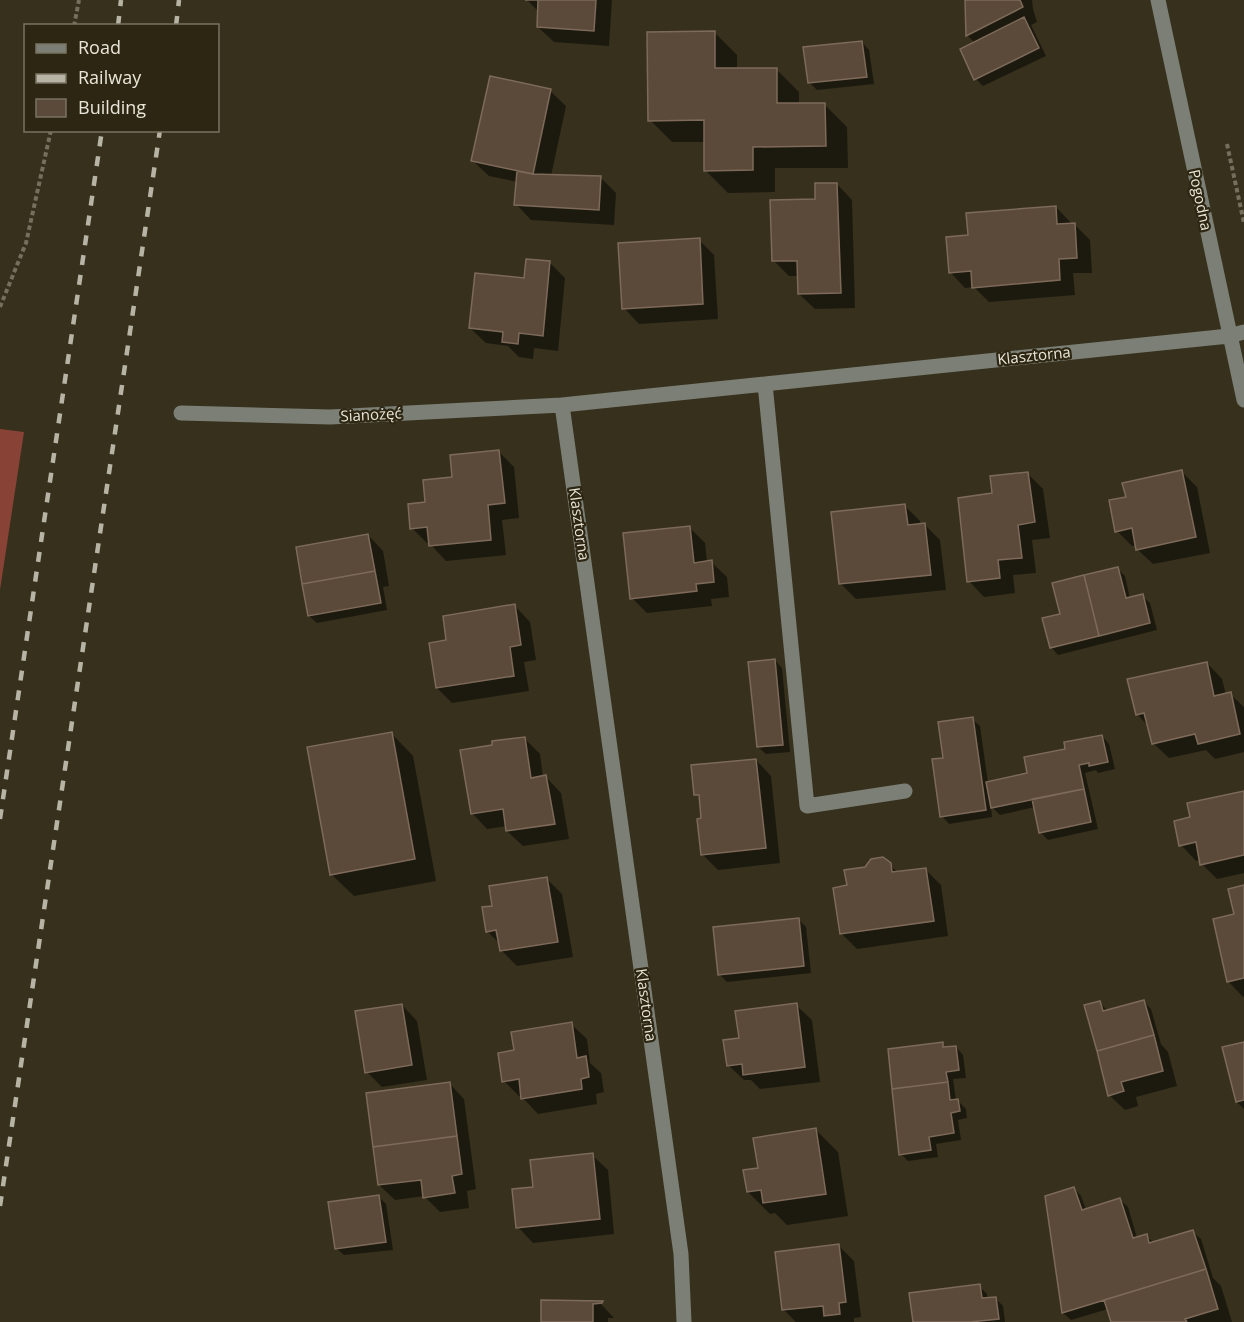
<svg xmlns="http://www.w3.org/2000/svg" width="1244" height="1322" font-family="'Open Sans',sans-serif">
	<rect width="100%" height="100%" fill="#36301c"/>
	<path fill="#884336" d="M0,429l24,3 -24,158z"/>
	<path fill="#0007" d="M527,0h85l-3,46 -55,-4 -16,-15 1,-15z
		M966,0h66l1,9 4,13 -6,3 15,31 -63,30 -7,-7 -1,-36 -8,-8z
		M715,33l22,22v15l39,-1 23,23v13h26l22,22 1,41h-73v24l-47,1 -23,-23v-28h-33l-22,-22z
		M862,42l7,8 5,34 -57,6 -8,-8z
		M550,91l16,15 -15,70 49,1 16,16 -2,32 -83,-5 -15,-16 2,-22 -29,-6 -16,-15z
		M837,184l15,16 3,108 -40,1 -16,-15v-18h-10l-16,-16 43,-60z
		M1056,207l15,16v2h4l15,15 2,33h-19l2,22 -86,7 -15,-15 -9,1 -15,-16 20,-35z
		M699,240l15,15 4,64 -79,5 -15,-16z
		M549,262l16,16 -7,73 -24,-3 -1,11 -14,-2 -11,-11 -22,-3 -16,-15 55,-49z
		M499,452l15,15 5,51 -17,2 4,35 -60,6 -15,-16 -1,-2h-3l-15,-15 42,-49z
		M1182,472l15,15 13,66 -57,11 -16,-15v-4l-5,1 -15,-15 10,-32z
		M1027,473l16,16 7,49 -18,2 4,33 -23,2 2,18 -31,4 -15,-16 24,-86z
		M904,505l16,16v4h5l15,15 6,50 -90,9 -16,-16z
		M689,527l16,16 2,19h4l16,15 2,20 -18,2 1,7 -65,7 -15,-15z
		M368,535l15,16 6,35 -6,1 4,23 -70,13 -8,-7z
		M1117,568l8,8 5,23 12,-3 8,7 7,27 -99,25 -7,-8 11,-32z
		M515,606l15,16 6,38 -12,2 5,29 -77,12 -15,-15 11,-46z
		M775,660l7,8 8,84 -24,2 -8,-7z
		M1207,663l15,16 4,16 4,-1 14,13v45l-29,7 -9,-9 -37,8 -16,-15 -4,-16 -12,-13z
		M972,719l8,7 8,57 41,-8 38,-25 35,-14 7,8 6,25 -17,4 -2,-3 -11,3 13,56 -50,11 -8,-8 -5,-25 -35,8 -9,-9 1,11 -43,7 -7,-8 2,-57z
		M391,733l22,23 23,125 -82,15 -23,-22z
		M524,738l16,16 3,24 3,-1 15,16 8,46 -46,7 -16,-15v-5l-20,3 -15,-16z
		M756,760l15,16 9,87 -62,7 -16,-16 1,-34 -2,-20 -5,-6z
		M1244,792v81l-27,6 -15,-15 -1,-4 -5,1 -15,-16 11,-26z
		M890,865l8,8 27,-4 16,16 7,51 -91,13 -16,-16z
		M547,879l15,15 11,63 -56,9 -16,-16 -1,-6 -13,-13 7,-24z
		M1244,887v109l-1,1 -15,-16 7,-65z
		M798,919l8,8 5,46 -84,9 -8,-8z
		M1143,1001l8,8 10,35 7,8 9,34 -41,11 2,9 -13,4 -16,-15 -9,-92 8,8z
		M402,1005l15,16 10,59 -45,7 -15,-15z
		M796,1005l16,15 8,62 -60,7 -9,-9h-7l-16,-15 13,-26z
		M571,1024l16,15 3,24 11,10 3,19 -8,2 1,10 -59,10 -15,-16 -1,-2h-3l-15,-15 12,-29z
		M1244,1043v66l-7,-7z
		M942,1044l5,4 9,-1 7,8 3,23 -13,1 3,22h2l8,8 1,9 -9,2 3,20 -25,4 2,13 -30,4 -7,-7z
		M449,1083l15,16 12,90 -9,2 2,17 -29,4 -16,-16 -29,4 -16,-15z
		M816,1130l22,22 10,64 -61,9 -12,-12 -5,1 -22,-22 11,-23z
		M592,1155l16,15 6,64 -81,9 -15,-16 16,-39z
		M1074,1188l7,8 5,14 34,-10 8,7 9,31 9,-2 8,7 39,-11 8,7 12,39 8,8 11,36h-120l-4,-13 -37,11 -8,-7 -17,-116z
		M379,1197l7,7 7,46 -49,5 -8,-7z
		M839,1246l15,15 7,56 -7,1v4h-58l-12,-12z
		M979,1286l8,8v5l8,-1 8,8 2,16h-91z
		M543,1301l56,1 15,16h-6v4h-65z"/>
	<path fill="#5b493a" stroke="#7d6a59" stroke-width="1.5" d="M525,0h71l-2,31 -57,-4 1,-27z
		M965,0h55l3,7 -57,29z
		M1024,17l15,31 -65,32 -14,-31z
		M715,31v37h62v35h48l1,43 -73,1v23l-49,1v-51l-56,1 -1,-89z
		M862,41l5,36 -59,6 -5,-36z
		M490,76l61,13 -18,85 -62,-13z
		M517,171l16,3 68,2 -2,34 -85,-5z
		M815,183h22l4,110 -43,1 -1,-33h-25l-2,-61 45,-1z
		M1056,206l1,18 18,-1 2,35 -18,1 1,21 -88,8 -1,-17 -22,2 -3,-36 22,-2 -2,-22z
		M700,238l3,66 -81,5 -4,-66z
		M526,259l24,2 -7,75 -24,-3 -1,11 -16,-2 1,-10 -34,-4 6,-55 49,5z
		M499,450l6,53 -17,2 3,35 -62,6 -2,-19 -17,2 -2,-25 17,-2 -2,-22 29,-3 -2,-22z
		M1182,470l14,67 -60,13 -4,-22 -17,4 -6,-32 17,-3 -4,-14z
		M1028,472l7,50 -17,3 4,33 -24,2 2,18 -33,4 -9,-84 34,-5 -2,-17z
		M905,504l3,21 17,-2 6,52 -92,9 -8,-72z
		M690,526l4,37 18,-3 2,22 -18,2 1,7 -67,8 -7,-66z
		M368,534l7,37 -73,13 -6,-37z
		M1118,567l8,31 17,-4 7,29 -51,13 -15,-61z
		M375,571l6,32 -73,13 -6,-32z
		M1084,575l15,61 -49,12 -8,-30 18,-4 -8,-31z
		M515,604l6,41 -11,2 4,29 -78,12 -7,-45 17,-3 -3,-24z
		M775,659l8,86 -26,2 -9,-85z
		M1207,662l7,34 17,-4 9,42 -42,10 -3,-10 -43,10 -8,-31 -8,2 -9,-36z
		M973,717l13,93 -46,7 -8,-58 11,-1 -5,-36z
		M392,732l23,127 -85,16 -23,-128z
		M1102,735l6,27 -19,4v-3l-10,2 5,24 -93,19 -5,-26 41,-9 -3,-16 41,-8 -1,-7z
		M525,737l6,41 15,-3 9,49 -49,7 -3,-22 -32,5 -11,-64 32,-5v-4z
		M756,759l10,89 -65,7 -4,-36 4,-1 -2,-23h-5l-3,-30z
		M1084,789l7,33 -52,11 -7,-34z
		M1244,791v64l-44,10 -4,-23 -17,4 -5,-25 16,-4 -3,-14z
		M883,857l8,6 1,9 34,-4 8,53 -94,13 -7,-46 14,-3 -3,-15 21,-3 6,-8z
		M547,877l11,65 -58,9 -4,-21 -10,2 -4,-25 10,-1 -3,-20z
		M1244,885v93l-17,4 -14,-63 21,-5 -6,-25z
		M799,918l5,48 -86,9 -5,-48z
		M1144,1000l10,35 -57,16 -13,-46 16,-4 3,10z
		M797,1003l8,64 -62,8 -1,-11 -15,2 -4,-26 16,-2 -4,-27z
		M402,1004l10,61 -47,8 -10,-62z
		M572,1022l5,36 9,-2 3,21 -8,2 1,10 -61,10 -2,-20 -17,3 -4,-29 16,-3 -3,-18z
		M1154,1035l9,36 -42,11 3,9 -16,5 -11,-45z
		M943,1042v5l13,-1 3,24 -13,2 2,10 -56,7 -4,-40z
		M1244,1042v58l-8,2 -14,-55z
		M450,1082l7,54 -84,11 -7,-54z
		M948,1082l2,18 8,-1 2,12 -9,2 3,20 -25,4 2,13 -32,5 -7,-66z
		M816,1128l10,66 -63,9 -2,-13 -14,2 -4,-22 15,-2 -5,-30z
		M457,1136l5,38 -10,2 3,17 -32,5 -2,-18 -43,5 -5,-38z
		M593,1153l7,66 -84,9 -4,-39 21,-2 -3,-27z
		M1074,1187l8,23 38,-12 13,40 14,-4 2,9 44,-13 13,39 -144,44 -17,-117z
		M379,1195l7,47 -51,7 -7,-47z
		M839,1244l7,58 -7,1 1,11 -16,2 -1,-10 -41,4 -7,-58z
		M1206,1269l12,40 -33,10 2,3h-76l-7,-22z
		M980,1284l2,14 14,-1 3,22 -29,3h-57l-4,-29z
		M541,1300l62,1 -1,2 -9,1v18h-52z"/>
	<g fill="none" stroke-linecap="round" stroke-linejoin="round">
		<path stroke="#75705e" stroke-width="4" stroke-dasharray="4.5 3" stroke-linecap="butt" d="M74,26l5,-26
			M1227,144l17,79
			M0,307l26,-64 25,-113"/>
		<path stroke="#7b7f75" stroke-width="15" d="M1158,0l86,400
			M765,384l42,422 98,-15
			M562,405l119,849 3,68
			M181,413l149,4 232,-12 667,-69 15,-4"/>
		<path stroke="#b8b4a5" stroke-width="4.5" stroke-dasharray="10 10" stroke-linecap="butt" d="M118,26l3,-26
			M176,26l3,-26
			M0,819l102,-689
			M0,1206l160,-1076"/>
	</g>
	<g text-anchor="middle" stroke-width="4.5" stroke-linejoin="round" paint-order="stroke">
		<g font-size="15" fill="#e9e6d9" stroke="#2c2612">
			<text transform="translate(1200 200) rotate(78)" y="5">Pogodna</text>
			<text transform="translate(1034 356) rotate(-6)" y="5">Klasztorna</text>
			<text transform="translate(371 415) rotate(-3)" y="5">Sianożęć</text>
			<text transform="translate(579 524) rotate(82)" y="5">Klasztorna</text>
			<text transform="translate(646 1005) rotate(82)" y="5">Klasztorna</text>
		</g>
	</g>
	<rect x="24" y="24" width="195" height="108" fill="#2c2612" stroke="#787362" stroke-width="1.5"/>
	<rect x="36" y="44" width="30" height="9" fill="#7b7f75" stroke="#787362" stroke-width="1.5"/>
	<text x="78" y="54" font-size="18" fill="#e9e6d9">Road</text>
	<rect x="36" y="74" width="30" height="9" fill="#b8b4a5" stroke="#787362" stroke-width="1.5"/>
	<text x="78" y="84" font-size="18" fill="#e9e6d9">Railway</text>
	<rect x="36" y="99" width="30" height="18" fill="#5b493a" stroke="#787362" stroke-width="1.5"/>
	<text x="78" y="114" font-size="18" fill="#e9e6d9">Building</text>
</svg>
